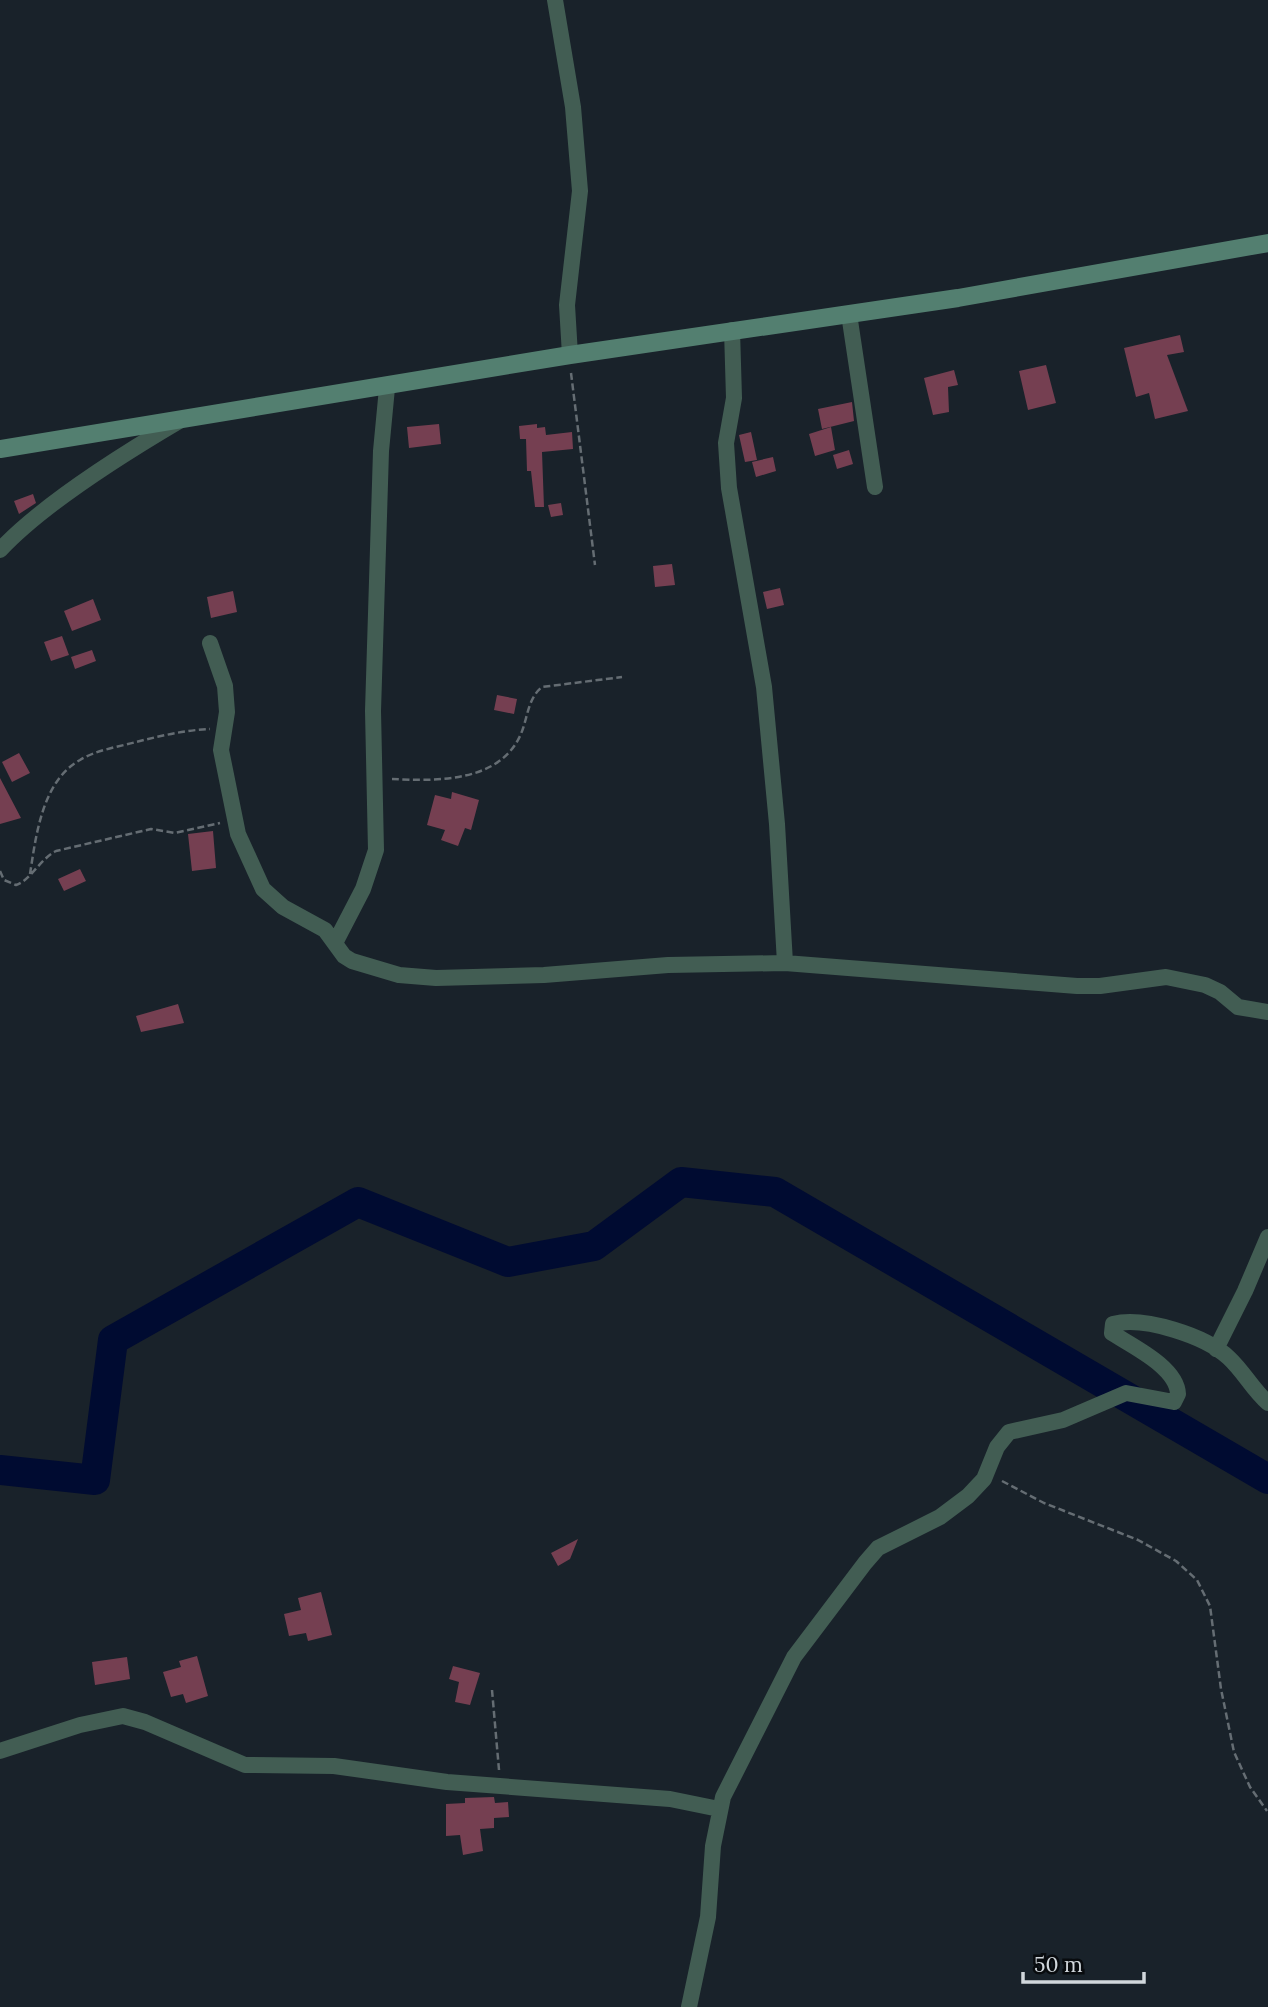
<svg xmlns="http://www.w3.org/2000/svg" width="1268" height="2007" font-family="Lora,serif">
	<rect width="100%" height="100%" fill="#19222a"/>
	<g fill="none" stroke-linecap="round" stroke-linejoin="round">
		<path stroke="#000b31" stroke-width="30" d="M0,1470l95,10 18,-140 245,-138 150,60 86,-16 87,-64 94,10 493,287"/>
	</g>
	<path fill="#753f51" d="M1180,335l4,17 -17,3 21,56 -33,8 -6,-26 -13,4 -12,-49z
		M1046,365l10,38 -28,7 -9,-39z
		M954,370l4,15 -10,2 1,25 -16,3 -9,-37z
		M852,402l2,19 -32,8 -4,-20z
		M439,424l2,20 -32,4 -2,-21z
		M537,424v4l8,-1 1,8 26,-3 1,17 -31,3 2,55h-9l-4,-36h-4l-1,-32h-6l-1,-13z
		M831,427l4,23 -20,6 -6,-22z
		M751,432l6,28 -12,2 -6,-27z
		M849,450l4,14 -16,5 -4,-14z
		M773,457l3,14 -20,6 -4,-15z
		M33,494l3,9 -17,11 -5,-13z
		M561,503l2,12 -12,2 -3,-12z
		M672,564l3,21 -20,2 -2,-21z
		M780,588l4,17 -17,4 -4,-17z
		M233,591l4,21 -26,6 -4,-21z
		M93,599l8,21 -29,11 -8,-20z
		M62,636l7,19 -18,6 -7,-19z
		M92,650l4,11 -21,8 -4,-12z
		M497,695l20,4 -3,15 -20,-4z
		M19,753l11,20 -18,9 -10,-20z
		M0,778l21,40 -21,6z
		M452,792l27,8 -8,30 -6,-2 -7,18 -17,-6 4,-10 -18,-5 8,-30 16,4z
		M213,831l3,37 -24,3 -4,-37z
		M80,869l6,12 -22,10 -6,-12z
		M178,1004l6,19 -43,9 -5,-16z
		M578,1539l-8,20 -12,7 -7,-13z
		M321,1592l11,43 -24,6 -2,-8 -17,3 -5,-22 17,-4 -3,-12z
		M197,1656l11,40 -22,7 -3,-9 -12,3 -8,-25 18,-5 -2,-6z
		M127,1657l3,22 -35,6 -3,-23z
		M453,1666l27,7 -10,32 -15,-3 4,-20 -10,-3z
		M494,1797l1,6 13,-1 1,15 -15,1v10l-14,1 3,22 -20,4 -3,-20 -14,1v-32l19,-1v-5z"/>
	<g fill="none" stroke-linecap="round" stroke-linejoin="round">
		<path stroke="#656d73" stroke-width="2.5" stroke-dasharray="7 3.5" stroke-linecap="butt" d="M571,373l24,192
			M392,779c43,2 106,4 128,-43 8,-17 7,-37 22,-49l80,-10
			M0,871l4,9 12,5c15,-5 23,-25 40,-34l95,-22 24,4 45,-10
			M30,874c6,-38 12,-93 50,-114 16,-10 38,-13 56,-18 24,-6 49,-12 74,-13
			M1002,1481l42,22 94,37 38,21 21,19 13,26 11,83 13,63 16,35 17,24
			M492,1690l7,80"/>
		<path stroke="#425d53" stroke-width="16" d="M555,0l18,107 7,84 -13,114 3,50
			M849,314l26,173
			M732,330l2,68 -8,45 3,45 35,199 13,137 8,139
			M0,550c44,-47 123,-96 179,-129
			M210,643l15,43 2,26 -6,38 17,84 25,55 20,18 42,23 19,26 8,5 47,14 37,3 108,-3 124,-10 117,-2 292,23h23l66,-9 39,8 15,7 18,15 30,5
			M335,943l28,-54 13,-39 -3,-139 8,-260 6,-63
			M1216,1349l29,-58 23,-54
			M0,1751l80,-26 43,-9 22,6 100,43 89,1 113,16 223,17 49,10
			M689,2007l19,-90 5,-71 10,-49 71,-140 71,-94 13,-15 62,-31 28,-21 16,-17 13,-32 12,-15 54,-12 63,-27 48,9 4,-8c-1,-27 -46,-48 -66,-61l1,-9c31,-8 93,12 116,34 15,14 24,32 39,45"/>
		<path stroke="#537f70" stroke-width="18" d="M0,449l570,-94 388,-57 310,-55"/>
	</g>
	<path d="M1023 1972v10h121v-10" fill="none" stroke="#d1d7dc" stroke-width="3.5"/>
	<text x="1034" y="1972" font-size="21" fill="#d1d7dc" stroke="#080b0e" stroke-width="5" paint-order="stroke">50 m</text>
</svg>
